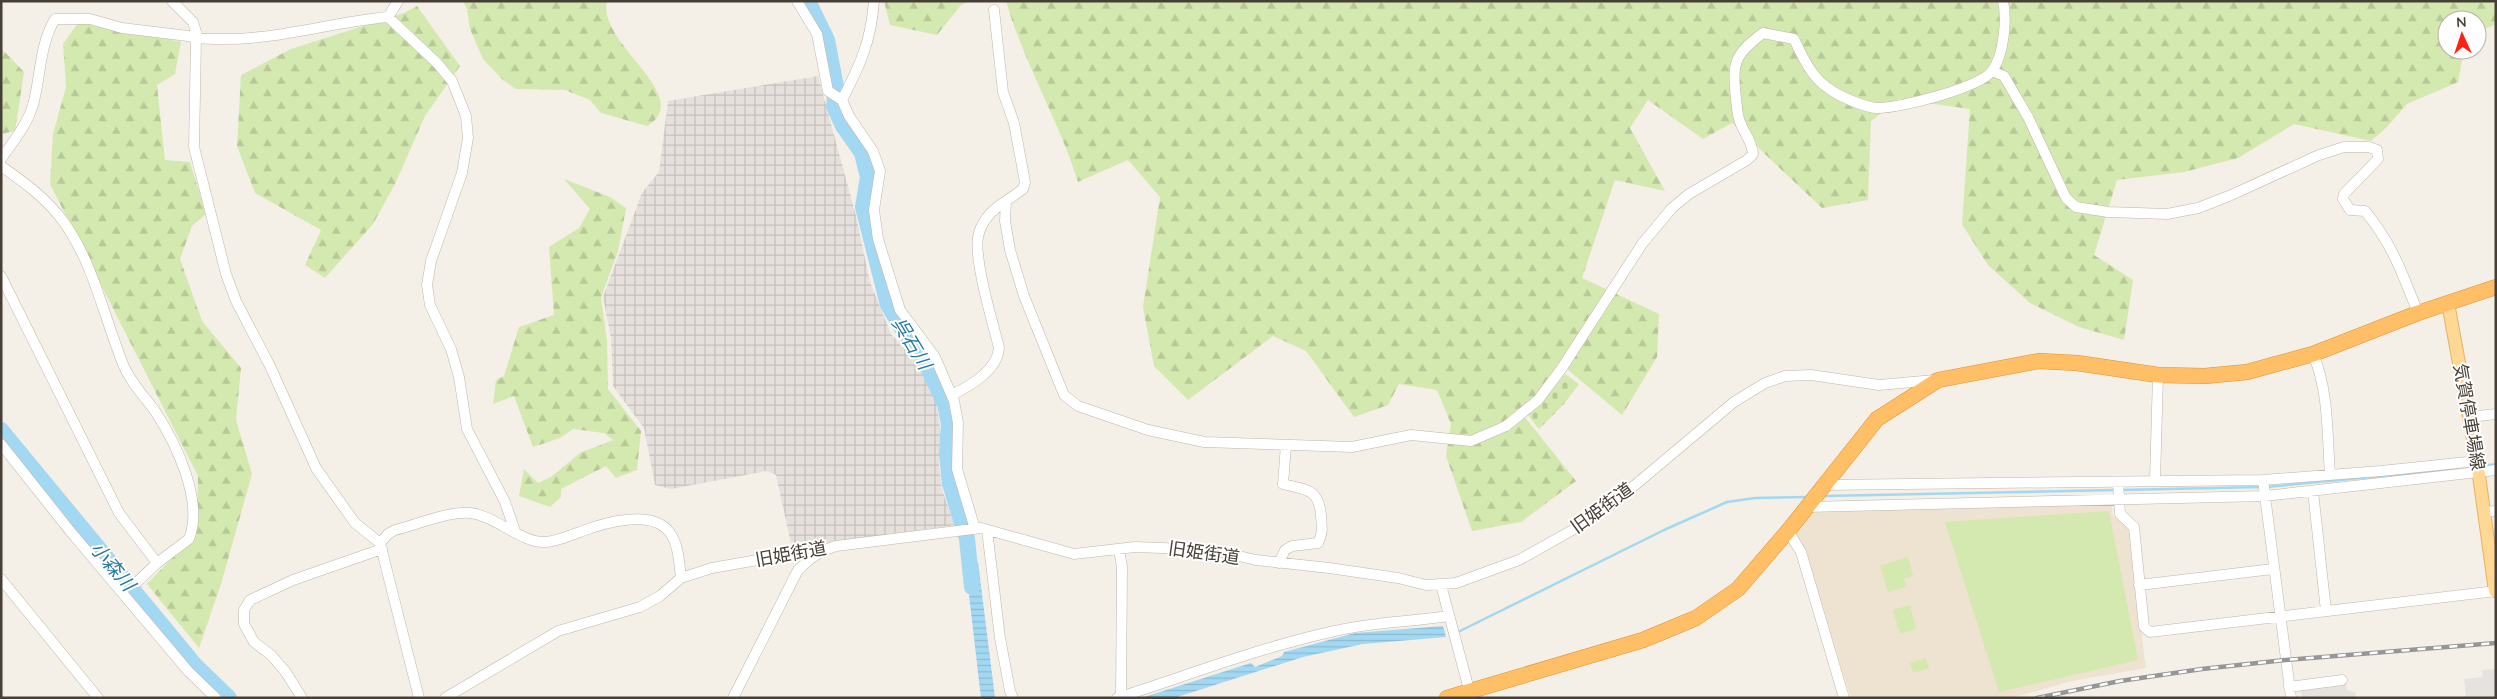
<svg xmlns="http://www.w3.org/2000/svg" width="2497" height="699" font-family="Quicksand,'Noto Sans JP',sans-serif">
	<defs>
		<pattern id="industrial-grid" width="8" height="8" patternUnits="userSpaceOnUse" patternTransform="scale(1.25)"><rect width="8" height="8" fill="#e6e0dc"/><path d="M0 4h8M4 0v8" fill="none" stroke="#c7c1bd"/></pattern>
		<pattern id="forest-firs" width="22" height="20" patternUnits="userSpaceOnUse" patternTransform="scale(1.25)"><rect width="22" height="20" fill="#d4e9af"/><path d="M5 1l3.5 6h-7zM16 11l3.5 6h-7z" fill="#b7c997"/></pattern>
		<pattern id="cemetery-stones" width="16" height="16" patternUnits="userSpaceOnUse" patternTransform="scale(1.25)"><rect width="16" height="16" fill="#d4e9af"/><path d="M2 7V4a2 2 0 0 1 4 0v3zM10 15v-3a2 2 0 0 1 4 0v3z" fill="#b7c997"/></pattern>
		<pattern id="water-rules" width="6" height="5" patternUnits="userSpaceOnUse" patternTransform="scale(1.25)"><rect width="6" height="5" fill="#a2d8f2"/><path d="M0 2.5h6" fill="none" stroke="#8dbad0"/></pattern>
	</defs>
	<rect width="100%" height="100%" fill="#f4efe7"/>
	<path fill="url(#industrial-grid)" d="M818,76l38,140 14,66 21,52 25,27 19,32 6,41 -2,30 3,26 13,35 -163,23 -16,-73 -10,-4 -95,18 -16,-4 -11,-57 -31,-42 -2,-48 -8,-41 39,-104 17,-21 9,-71z"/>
	<path fill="#ede3d0" d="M2112,503v11l16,15 18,139 -74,13 -61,17h-160l-55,-167 18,-21z"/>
	<path fill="#d4e9af" d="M2109,511l29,149 -139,32 -54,-170z
		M1908,557l5,19 -9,3 2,8 -18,5 -8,-26z
		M1910,605l6,24 -16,5 -7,-24z
		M1926,658l3,10 -16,5 -3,-10z"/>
	<path fill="url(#forest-firs)" d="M463,1h144c-11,42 90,96 40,125l-46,-13 -11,-13 -25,-10 -49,-1 -13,-9 -20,-21 -13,-30 -3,-20z
		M884,1h85l-8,4 -24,30 -47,-10z
		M1006,1h1490v23l-19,9v-13h-30v30h17l-6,32 -51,22 -20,23 -16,14 -77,-17 -56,34 -54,14 -67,8 -23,75 39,25 -9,60 -45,-13 -49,-24 -42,-38 -26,-41 8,-115 -71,-10 -28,22 -3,79 -46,8 -90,-85 -29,16 -55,-39 -18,28 35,63 -50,-11 -33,98 77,36 -2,43 -35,58 -55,-46 -48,41 57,71 -55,41 -49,9 -26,-75 5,-32 -14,-34 -38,-6 -11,21 -34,12 -48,-66 -33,-15 -85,64 -34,-34 -11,-59 17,-110 -32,-37 -50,22c-19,-62 -54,-118 -72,-181z
		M417,6l43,60 -35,50 -30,68 -22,40 -48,54 -20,-13 16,-35 -66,-37 -18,-47 4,-71 50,-26 113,-36z
		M81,19l100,23 -6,32 -18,11 8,75 25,2 16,52 -14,12 -12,33 22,62 39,47 -5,52 16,54 -31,110 -22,64 -52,-64 50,-52 1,-56 -148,-292 3,-50 13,-47 -3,-43z
		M1,48l23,24 -9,59 -14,3z
		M564,179l46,18 16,11 -8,43 -17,47 6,43 1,48 33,42 -4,39 -21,8 -10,-12 -45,23v8l-11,10 -31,-11 5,-27 14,14 13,-6 29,-24 33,-13 -9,-7 -31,-4 -13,9 -27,9 -19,-51 -21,8 3,-24 8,-4 15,-49 35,-12 -5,-68 30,-19 11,-19z"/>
	<path fill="url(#cemetery-stones)" d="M1565,374l14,10 -15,20 -25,25 -12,-15 12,-8z"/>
	<path fill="#e5e2df" d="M2496,669v29h-30l-2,-19 19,-2 -1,-7z
		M2346,684l1,6 8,2 1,6h-54l-1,-7z"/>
	<path fill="url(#water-rules)" d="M978,562l17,136h-14l-15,-129z
		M1443,626l3,11 -83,7 -60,13 -129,41h-33l110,-35 4,4 27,-11 2,-4 71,-19z"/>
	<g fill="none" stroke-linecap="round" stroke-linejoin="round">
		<path stroke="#a2d8f2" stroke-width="2.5" d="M2482,466l14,-2
			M2266,487l191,-18
			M2121,490l139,-3
			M1824,496l291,-6
			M1456,633l208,-103 63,-28 28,-4 53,-1"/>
		<path stroke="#a2d8f2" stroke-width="16" d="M808,1l19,39 9,47 -2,19 9,20 19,27 6,24 -5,30 25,98 15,25 16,19 26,55 4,20 -2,30 3,30 17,55 5,48
			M1,430l194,235 34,33"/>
		<defs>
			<path id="minor" d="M172,1l21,21 5,17
				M797,1l20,33 11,57 14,9 7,16 24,35 7,20 -6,39 4,29 22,71 35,47 19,44 4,22 -1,46 18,60
				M994,10l9,82 11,31 11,59 -2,7 -17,12
				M388,17l49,46 15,18 14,35 2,22 -6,35 -31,88 -4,24 3,20 21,44 8,28 8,52 38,73 10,29
				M196,39l-2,108 32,127 10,27 34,65 46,102 39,55 25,20 39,155
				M1992,71l12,5 24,41 38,81 10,9 32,5 59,2 31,-6 31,-12 90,-41 25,-8h25l8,3 1,9 -34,35 -1,5 7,11 15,1c28,34 37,62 53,102
				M842,100c18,-35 29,-58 32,-99
				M1,159c12,-17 26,-34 32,-54 8,-29 6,-59 22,-86h35l32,9 66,8c13,4 25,3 38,3 55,0 107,-17 162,-22l10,-16
				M1,166c23,16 46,33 62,55 30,41 41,96 60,143 7,18 21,32 32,47 21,32 49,90 34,128l-32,24 -20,19
				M1,276l118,237 38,50
				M2313,354c16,37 14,81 17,120
				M952,395c19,-10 45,-24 47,-47 -6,-25 -25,-87 -21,-111 3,-16 15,-28 28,-36l-1,20 5,29 14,46 40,99 14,11 70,24 56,12 148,5 59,-12 60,6 35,-15 32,-26 24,-32 80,-124 30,-36 17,-14 58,-34 6,-6c-1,-13 -9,-21 -13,-32 -3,-7 -3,-16 -4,-23 -4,-37 -2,-44 27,-66l31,6c9,19 17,37 34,49 10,8 38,20 50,20 22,0 101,-20 114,-37 12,-16 15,-51 11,-70
				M2470,417l26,-3
				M1,444l69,87 118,140 28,27
				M2263,480l28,218
				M2155,481l3,-106
				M2118,482l2,32 14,13 10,100 6,5 346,-41
				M1823,485l440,-5 118,-9 96,-10
				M2313,491l13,120
				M1806,507l459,-11 231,-26
				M2485,512l11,-1
				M987,530l13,108 10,53 3,7
				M1788,531l13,21 43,146
				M380,543l8,-9 7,-4c21,-5 54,-19 75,-17 24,2 52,30 74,29 12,0 24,-6 36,-10 23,-9 73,-24 90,1 9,12 9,31 11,45
				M1119,550l3,17 -1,129
				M1279,563l6,-13 7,-4 26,-3c5,-9 4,-16 3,-27 -2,-28 -15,-26 -38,-32l3,-39
				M1,579l97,119
				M1441,585l30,112
				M2139,585l134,-16
				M2289,687l53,-7
				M302,698l-17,-27 -14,-16 -17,-13 -10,-18v-14l6,-10 43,-20 89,-31
				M445,698l113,-67 82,-24 20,-11 21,-18 31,-10 91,-16 19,-1 14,-5 145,-18 93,26 61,-7 78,3 43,10 73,8 69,10 28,7 30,-2 63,-23 66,-37 31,-22 118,-99 31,-19 20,-7 26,-1 68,10 56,-5
				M733,698l65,-128 12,-11 11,-7
				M1117,698c72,-23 144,-51 218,-67 37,-9 75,-9 113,-15"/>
			<path id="major" d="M2448,303l29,158 18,130"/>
			<path id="highway" d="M1447,698l196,-58 53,-22 42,-29 50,-58 89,-112 61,-39 101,-19 38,2 81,12 47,1 42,-4 66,-18 105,-41 78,-26"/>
		</defs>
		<use href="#minor" stroke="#c0b6a9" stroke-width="11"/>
		<use href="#major" stroke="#e6b362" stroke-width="14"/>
		<use href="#highway" stroke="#e19234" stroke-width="16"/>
		<use href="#minor" stroke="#fff" stroke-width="10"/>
		<use href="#major" stroke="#ffd895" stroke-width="12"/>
		<use href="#highway" stroke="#ffbf67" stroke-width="15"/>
		<defs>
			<path id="rail" d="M2037,698l83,-17 82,-12 83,-9 211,-17"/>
		</defs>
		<use href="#rail" stroke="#969696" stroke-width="4.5"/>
		<use href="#rail" stroke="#fff" stroke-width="2.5" stroke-dasharray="8" stroke-linecap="butt"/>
	</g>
	<g text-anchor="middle" stroke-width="4" stroke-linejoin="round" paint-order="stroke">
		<g font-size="18" fill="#473f36" stroke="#fff">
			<text transform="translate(2469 417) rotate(80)" y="6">気賀停車場線</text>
			<text transform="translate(1602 508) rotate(-36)" y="6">旧姫街道</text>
			<text transform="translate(1204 553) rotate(8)" y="6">旧姫街道</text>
			<text transform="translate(791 554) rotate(-10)" y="6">旧姫街道</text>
		</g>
		<g font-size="19" font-style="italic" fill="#297ba6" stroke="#fff">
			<text transform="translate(912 343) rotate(59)" y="7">呉石川</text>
			<text transform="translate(113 566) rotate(50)" y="7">小森川</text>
		</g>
	</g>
	<rect width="2497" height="699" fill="none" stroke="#473f36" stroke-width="5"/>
	<g transform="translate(2462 35) rotate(357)"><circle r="24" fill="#ffffff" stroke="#b5b2af"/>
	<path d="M0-4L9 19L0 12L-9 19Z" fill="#ff2213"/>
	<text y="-8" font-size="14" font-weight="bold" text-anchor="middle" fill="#473f36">N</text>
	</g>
</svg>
